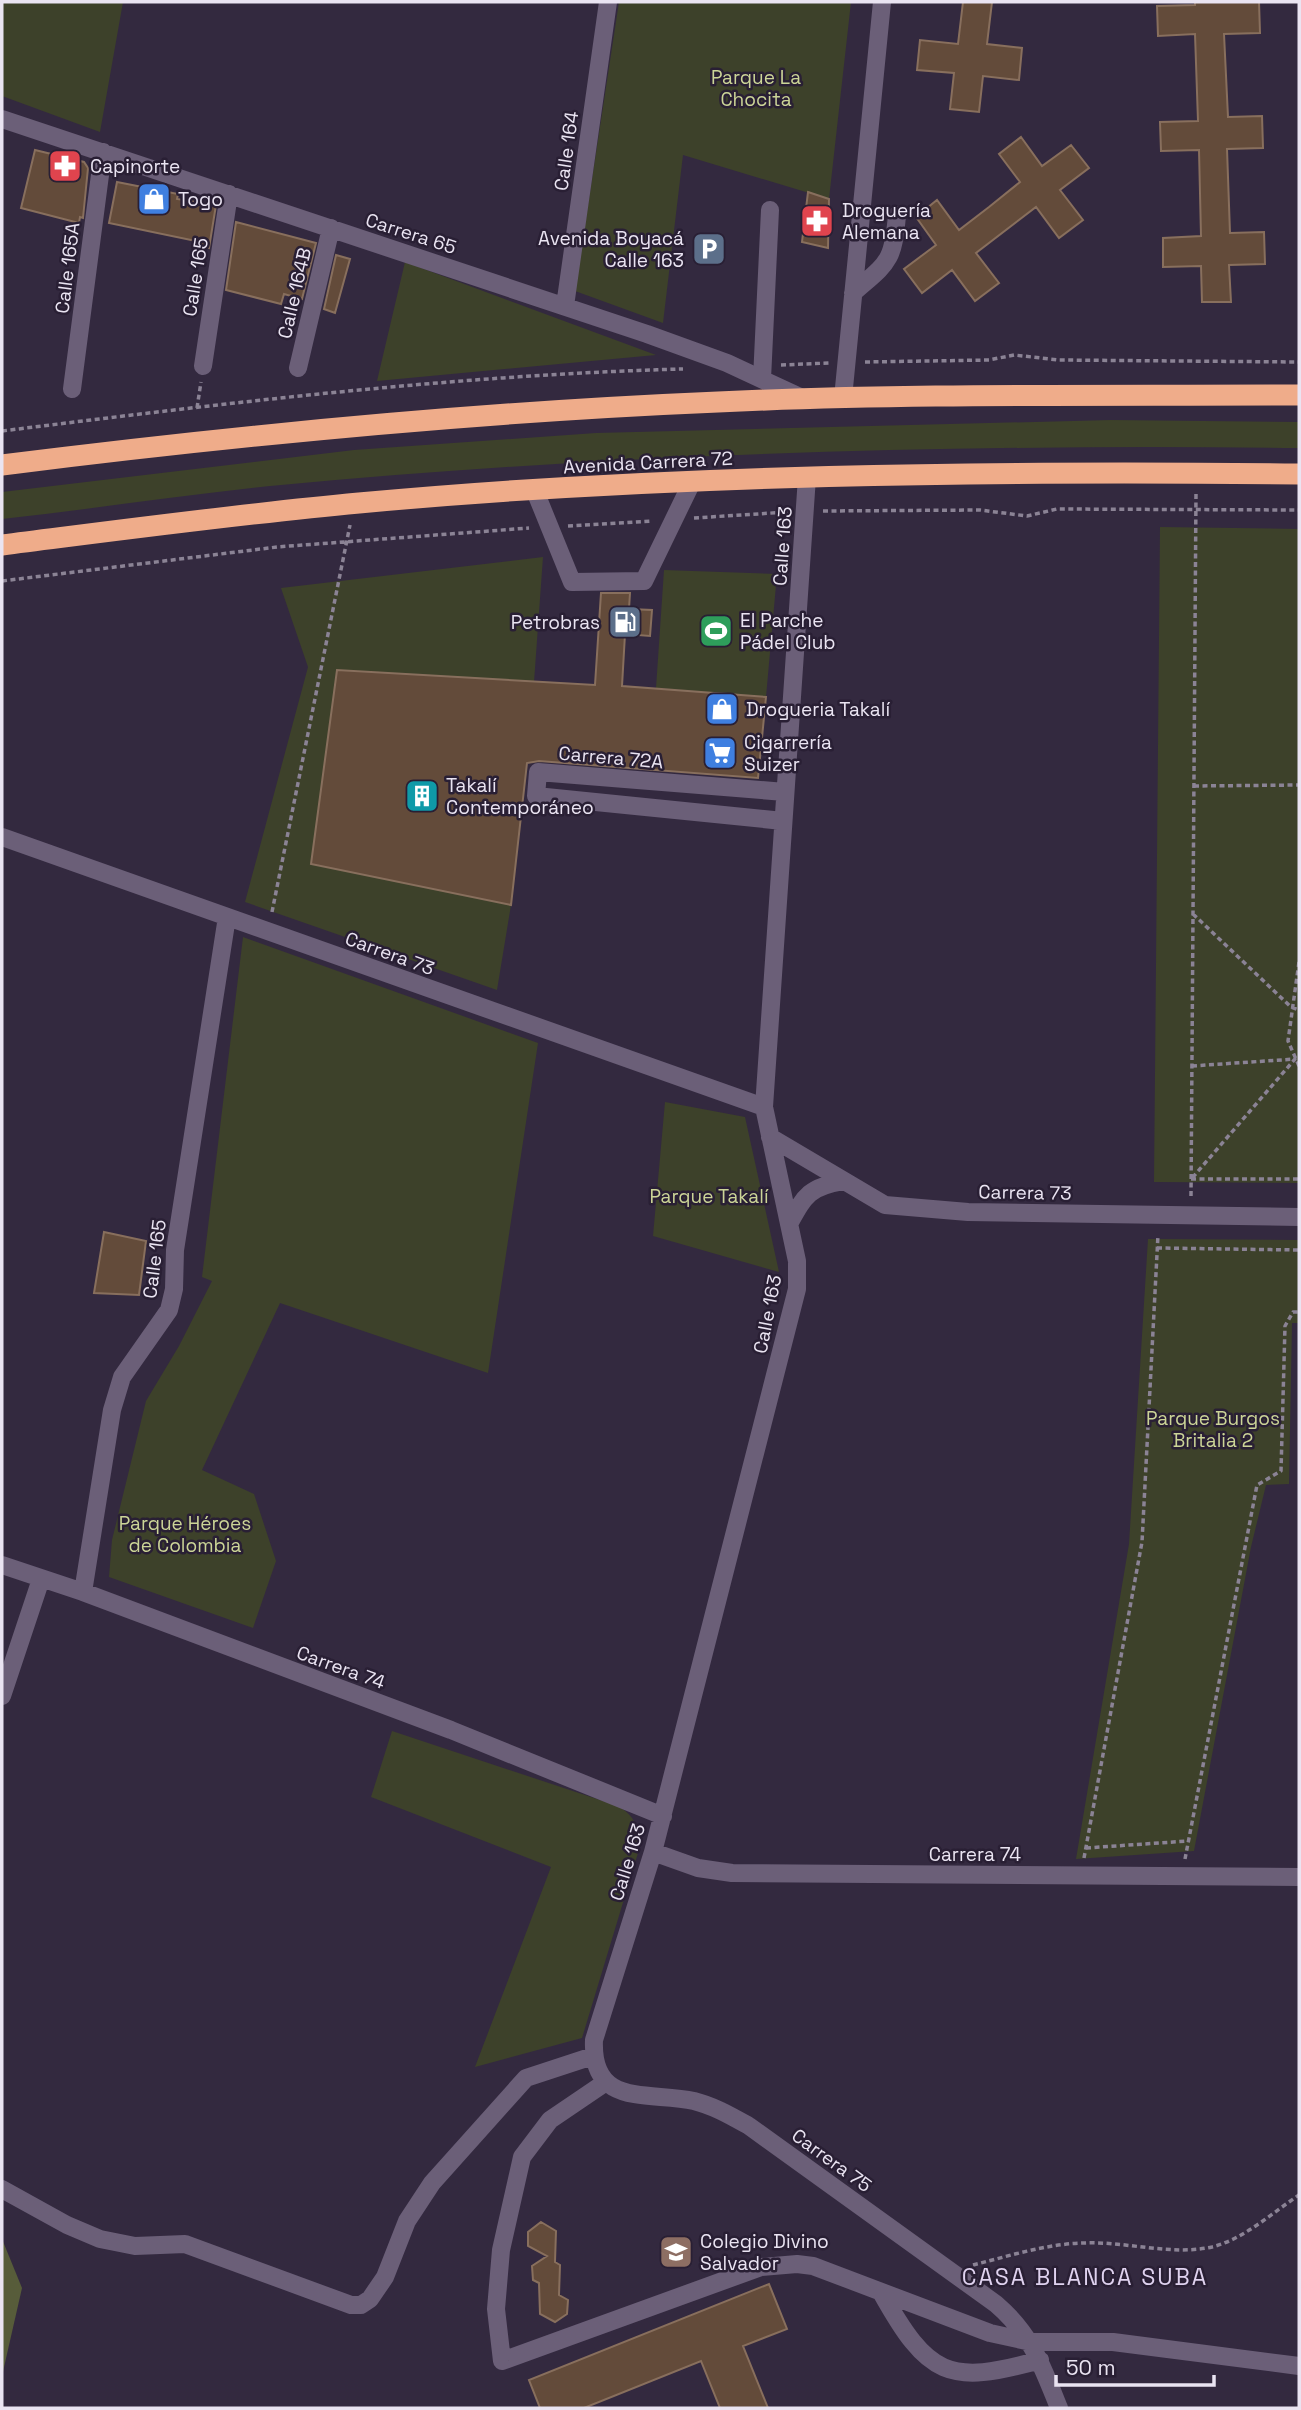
<svg xmlns="http://www.w3.org/2000/svg" width="1301" height="2410" font-family="'Space Grotesk',sans-serif">
	<rect width="100%" height="100%" fill="#33293f"/>
	<path fill="#3d412a" d="M2,2h121l-23,130 -98,-36z
		M619,2h232l-22,197 -146,-44 -20,168 -88,-32z
		M405,262l251,93 -279,26z
		M1111,420l188,2v26c-339,-4 -680,5 -1018,37 -93,9 -186,24 -279,34v-27l352,-42 242,-17z
		M1160,527l139,2v654l-145,-1z
		M543,557l-9,125 -197,-12 -26,194 200,41 -14,85 -252,-88 63,-235 -27,-79z
		M664,570l113,4 -11,123 -110,-9z
		M243,937l295,106 -50,330 -208,-70 -78,167 52,24 22,67 -23,67 -144,-51 3,-37 34,-139 33,-55 33,-65 -10,-4z
		M665,1102l80,15 34,155 -126,-36z
		M1148,1239l151,1v83h-7l-3,161 -23,1 -15,62 -57,304 -118,8 53,-315z
		M392,1731l223,74c22,10 25,25 23,48l-56,185 -107,29 76,-200 -180,-70z"/>
	<path fill="#575c3a" d="M2,2239l20,49 -20,88z"/>
	<path fill="#634b3a" stroke="#886f5d" stroke-width="2" d="M963,2h29l-5,42 35,4 -3,32 -36,-4 -4,36 -29,-3 4,-36 -37,-3 3,-30 38,4z
		M1195,2h64l1,31 -36,1 4,83 34,-1 1,32 -36,1 3,84 34,-1 1,32 -36,1 2,37h-29l-1,-36 -38,1v-29l38,-2 -2,-86 -38,1 -1,-29 38,-1 -3,-87 -37,2 -1,-30 38,-1z
		M1021,137l21,29 29,-21 18,23 -29,22 23,30 -24,18 -23,-31 -60,46 23,30 -24,18 -23,-31 -30,23 -18,-24 32,-24 -20,-28 21,-17 22,30 30,-23 31,-25 -21,-28z
		M35,150l49,12 4,6 -5,50 -3,-1 -1,6 -58,-15z
		M117,182l61,12 -1,5 39,6 -7,43 -14,-2 1,-5 -87,-18z
		M808,192l21,7 -1,49 -26,-6z
		M236,222l80,21 -14,56 -18,-5 -3,10 -55,-14z
		M336,255l14,4 -15,54 -11,-4z
		M601,593h29l-1,16 23,1 -2,26 -25,-2 -3,52 144,11 -8,81 -219,-17 -12,2 -16,142 -200,-41 26,-194 258,15z
		M104,1232l42,9 -7,54 -45,-2z
		M541,2222l15,9 -1,31 5,3 -1,30 9,5 -1,14 -12,8 -15,-8 -1,-31 -6,-3 -1,-14 15,-10 -19,-10v-14z
		M769,2284l18,45 -44,17 25,62h-48l-19,-47 -117,47h-44l-11,-28z"/>
	<g fill="none" stroke-linecap="round" stroke-linejoin="round">
		<path stroke="#8b8395" stroke-width="3.5" stroke-dasharray="5 3.5" stroke-linecap="butt" d="M865,362l124,-2 25,-5 45,5 240,2
			M781,365l48,-2
			M197,408l4,-26
			M2,431c225,-28 453,-56 681,-62
			M823,511l157,-1 47,6 30,-7 242,1
			M694,518l94,-6
			M568,526l84,-5
			M2,581l275,-34 252,-19
			M1194,786l105,-1
			M272,912l78,-387
			M1193,914l98,93 8,3
			M1299,962l-11,79 11,25
			M1192,1066l103,-7 -102,118
			M1191,1179h108
			M1191,1196l5,-703
			M1157,1248l142,2
			M1086,1848l102,-7
			M1084,1858l58,-316 16,-307
			M1185,1859l72,-374 24,-14 4,-145 8,-14h6
			M973,2265c36,-9 73,-21 110,-22 43,-2 87,13 129,4 32,-8 60,-34 87,-52"/>
		<path stroke="#6b5f78" stroke-width="18" d="M2,119l645,215 80,29 75,35
			M853,293c35,-31 40,-30 44,-78
			M565,306l43,-304
			M203,366l26,-172
			M298,368l33,-140
			M762,379l8,-169
			M72,389l31,-237
			M843,398l39,-396
			M807,477l-43,630 33,154v28l-144,563 -59,188c-3,68 55,51 100,61 20,5 37,15 55,25l247,178c36,31 46,62 63,104
			M535,491l37,91 72,-1 48,-99
			M783,821l-247,-25 2,-24 247,20
			M2,837l762,270
			M770,1137l115,68 83,7 331,5
			M789,1224c16,-29 20,-37 55,-43
			M2,1565l81,27 368,138 212,86
			M83,1592l29,-182 10,-33 47,-67 5,-21 1,-39 52,-333
			M2,1696l39,-117
			M653,1852l45,16 34,5 567,4
			M606,2082l-56,38 -28,37 -21,93 -5,59 6,52 259,-94 36,-3 16,2 177,67 41,9h82l186,24
			M2,2189l65,36 33,14 35,7 50,-2 166,61h10l9,-6 15,-22 22,-56 25,-38 94,-105 67,-22
			M881,2292c47,84 67,94 159,68"/>
		<path stroke="#efac8a" stroke-width="21" d="M2,465c238,-30 476,-53 716,-63 193,-9 387,-6 581,-7
			M2,545c119,-15 238,-31 357,-42 312,-29 627,-32 940,-29"/>
	</g>
	<defs>
		<symbol id="pharmacy-square" viewBox="-11 -11 22 22"><rect x="-9" y="-9" width="18" height="18" rx="4" fill="#e0444e" stroke="#291f34"/><path d="M-2-6h4v4h4v4h-4v4h-4v-4h-4v-4h4Z" fill="#fff"/></symbol>
		<symbol id="shop-square" viewBox="-11 -11 22 22"><rect x="-9" y="-9" width="18" height="18" rx="4" fill="#3f7fe0" stroke="#291f34"/><path d="M-5-2.5h2.3a2.7 3.5 0 0 1 5.4 0H5L5.5 6h-11ZM-1.5-2.5h3a1.5 2.3 0 0 0-3 0Z" fill="#fff"/></symbol>
		<symbol id="parking-square" viewBox="-11 -11 22 22"><rect x="-9" y="-9" width="18" height="18" rx="4" fill="#5c6f8a" stroke="#291f34"/><path d="M-3.5-5.5H1a3.5 3.5 0 0 1 0 7H-1V5.5H-3.5ZM-1-3.4V-.6H.8a1.4 1.4 0 0 0 0-2.8Z" fill="#fff"/></symbol>
		<symbol id="fuel-square" viewBox="-11 -11 22 22"><rect x="-9" y="-9" width="18" height="18" rx="4" fill="#5c6f8a" stroke="#291f34"/><path d="M-5.5-6h7V0h2V4h1.3V-2.5L3-4.5l.8-.8L6-3V5H2.5V1h-1V6h-7ZM-4.2-4.7v3.2H.2V-4.7Z" fill="#fff"/></symbol>
		<symbol id="stadium-square" viewBox="-11 -11 22 22"><rect x="-9" y="-9" width="18" height="18" rx="4" fill="#2e9e5b" stroke="#291f34"/><path d="M0-5a6.5 5 0 1 0 0 10a6.5 5 0 1 0 0-10ZM-3.5-1.8h7v3.6h-7Z" fill="#fff"/></symbol>
		<symbol id="supermarket-square" viewBox="-11 -11 22 22"><rect x="-9" y="-9" width="18" height="18" rx="4" fill="#3f7fe0" stroke="#291f34"/><path d="M-6-5.5h2.5l.6 2H6L4.5 2H-2.5L-4.4-4H-6ZM-1.5 3.2a1.3 1.3 0 1 0 .1 0ZM3 3.2a1.3 1.3 0 1 0 .1 0Z" fill="#fff"/></symbol>
		<symbol id="building-square" viewBox="-11 -11 22 22"><rect x="-9" y="-9" width="18" height="18" rx="4" fill="#0f9aa8" stroke="#291f34"/><path d="M-4-6H4V6H1V3H-1V6H-4ZM-2.5-4.3h1.7v1.8h-1.7ZM.8-4.3h1.7v1.8H.8ZM-2.5-1h1.7V.8h-1.7ZM.8-1h1.7V.8H.8Z" fill="#fff"/></symbol>
		<symbol id="school-square" viewBox="-11 -11 22 22"><rect x="-9" y="-9" width="18" height="18" rx="4" fill="#8d6e63" stroke="#291f34"/><path d="M0-5L7-2L0 1L-7-2ZM-4 1L0 2.5L4 1V4Q0 6-4 4Z" fill="#fff"/></symbol>
	</defs>
	<g fill-rule="evenodd">
		<use href="#pharmacy-square" x="46" y="147" width="38" height="38"/>
		<use href="#shop-square" x="135" y="180" width="38" height="38"/>
		<use href="#pharmacy-square" x="798" y="202" width="38" height="38"/>
		<use href="#parking-square" x="690" y="230" width="38" height="38"/>
		<use href="#fuel-square" x="606" y="603" width="38" height="38"/>
		<use href="#stadium-square" x="697" y="612" width="38" height="38"/>
		<use href="#shop-square" x="703" y="690" width="38" height="38"/>
		<use href="#supermarket-square" x="701" y="734" width="38" height="38"/>
		<use href="#building-square" x="403" y="777" width="38" height="38"/>
		<use href="#school-square" x="657" y="2233" width="38" height="38"/>
	</g>
	<g text-anchor="middle" stroke-width="5" stroke-linejoin="round" paint-order="stroke">
		<g font-size="19" fill="#ccd597" stroke="#291f34">
			<text x="756" y="84">Parque La<tspan x="756" dy="22">Chocita</tspan></text>
			<text x="709" y="1203">Parque Takalí</text>
			<text x="1213" y="1425">Parque Burgos<tspan x="1213" dy="22">Britalia 2</tspan></text>
			<text x="185" y="1530">Parque Héroes<tspan x="185" dy="22">de Colombia</tspan></text>
		</g>
		<g font-size="19" fill="#eae4f2" stroke="#291f34">
			<text transform="translate(566 151) rotate(-82)" y="7">Calle 164</text>
			<text transform="translate(411 233) rotate(18)" y="7">Carrera 65</text>
			<text transform="translate(67 268) rotate(-83)" y="7">Calle 165A</text>
			<text transform="translate(195 277) rotate(-81)" y="7">Calle 165</text>
			<text transform="translate(294 293) rotate(-77)" y="7">Calle 164B</text>
			<text transform="translate(648 462) rotate(-3)" y="7">Avenida Carrera 72</text>
			<text transform="translate(782 546) rotate(-86)" y="7">Calle 163</text>
			<text transform="translate(611 757) rotate(5)" y="7">Carrera 72A</text>
			<text transform="translate(390 953) rotate(20)" y="7">Carrera 73</text>
			<text transform="translate(1025 1192) rotate(1)" y="7">Carrera 73</text>
			<text transform="translate(154 1259) rotate(-83)" y="7">Calle 165</text>
			<text transform="translate(767 1314) rotate(-79)" y="7">Calle 163</text>
			<text transform="translate(341 1667) rotate(20)" y="7">Carrera 74</text>
			<text x="975" y="1861">Carrera 74</text>
			<text transform="translate(627 1862) rotate(-73)" y="7">Calle 163</text>
			<text transform="translate(832 2160) rotate(36)" y="7">Carrera 75</text>
		</g>
		<g font-size="19" fill="#eae4f2" stroke="#291f34" text-anchor="start">
			<text x="90" y="173">Capinorte</text>
			<text x="178" y="206">Togo</text>
			<text x="842" y="217">Droguería<tspan x="842" dy="22">Alemana</tspan></text>
			<text x="684" y="245" text-anchor="end">Avenida Boyacá<tspan x="684" dy="22">Calle 163</tspan></text>
			<text x="740" y="627">El Parche<tspan x="740" dy="22">Pádel Club</tspan></text>
			<text x="600" y="629" text-anchor="end">Petrobras</text>
			<text x="746" y="716">Drogueria Takalí</text>
			<text x="744" y="749">Cigarrería<tspan x="744" dy="22">Suizer</tspan></text>
			<text x="446" y="792">Takalí<tspan x="446" dy="22">Contemporáneo</tspan></text>
			<text x="700" y="2248">Colegio Divino<tspan x="700" dy="22">Salvador</tspan></text>
		</g>
		<g font-size="23" letter-spacing="2" fill="#dfd2ef" stroke="#291f34">
			<text x="1085" y="2285">CASA BLANCA SUBA</text>
		</g>
	</g>
	<rect width="1301" height="2410" fill="none" stroke="#eae4f2" stroke-width="7"/>
	<path d="M1056 2375v10h158v-10" fill="none" stroke="#eae4f2" stroke-width="3.5"/>
	<text x="1066" y="2375" font-size="21" fill="#eae4f2" stroke="#291f34" stroke-width="5" paint-order="stroke">50 m</text>
</svg>
